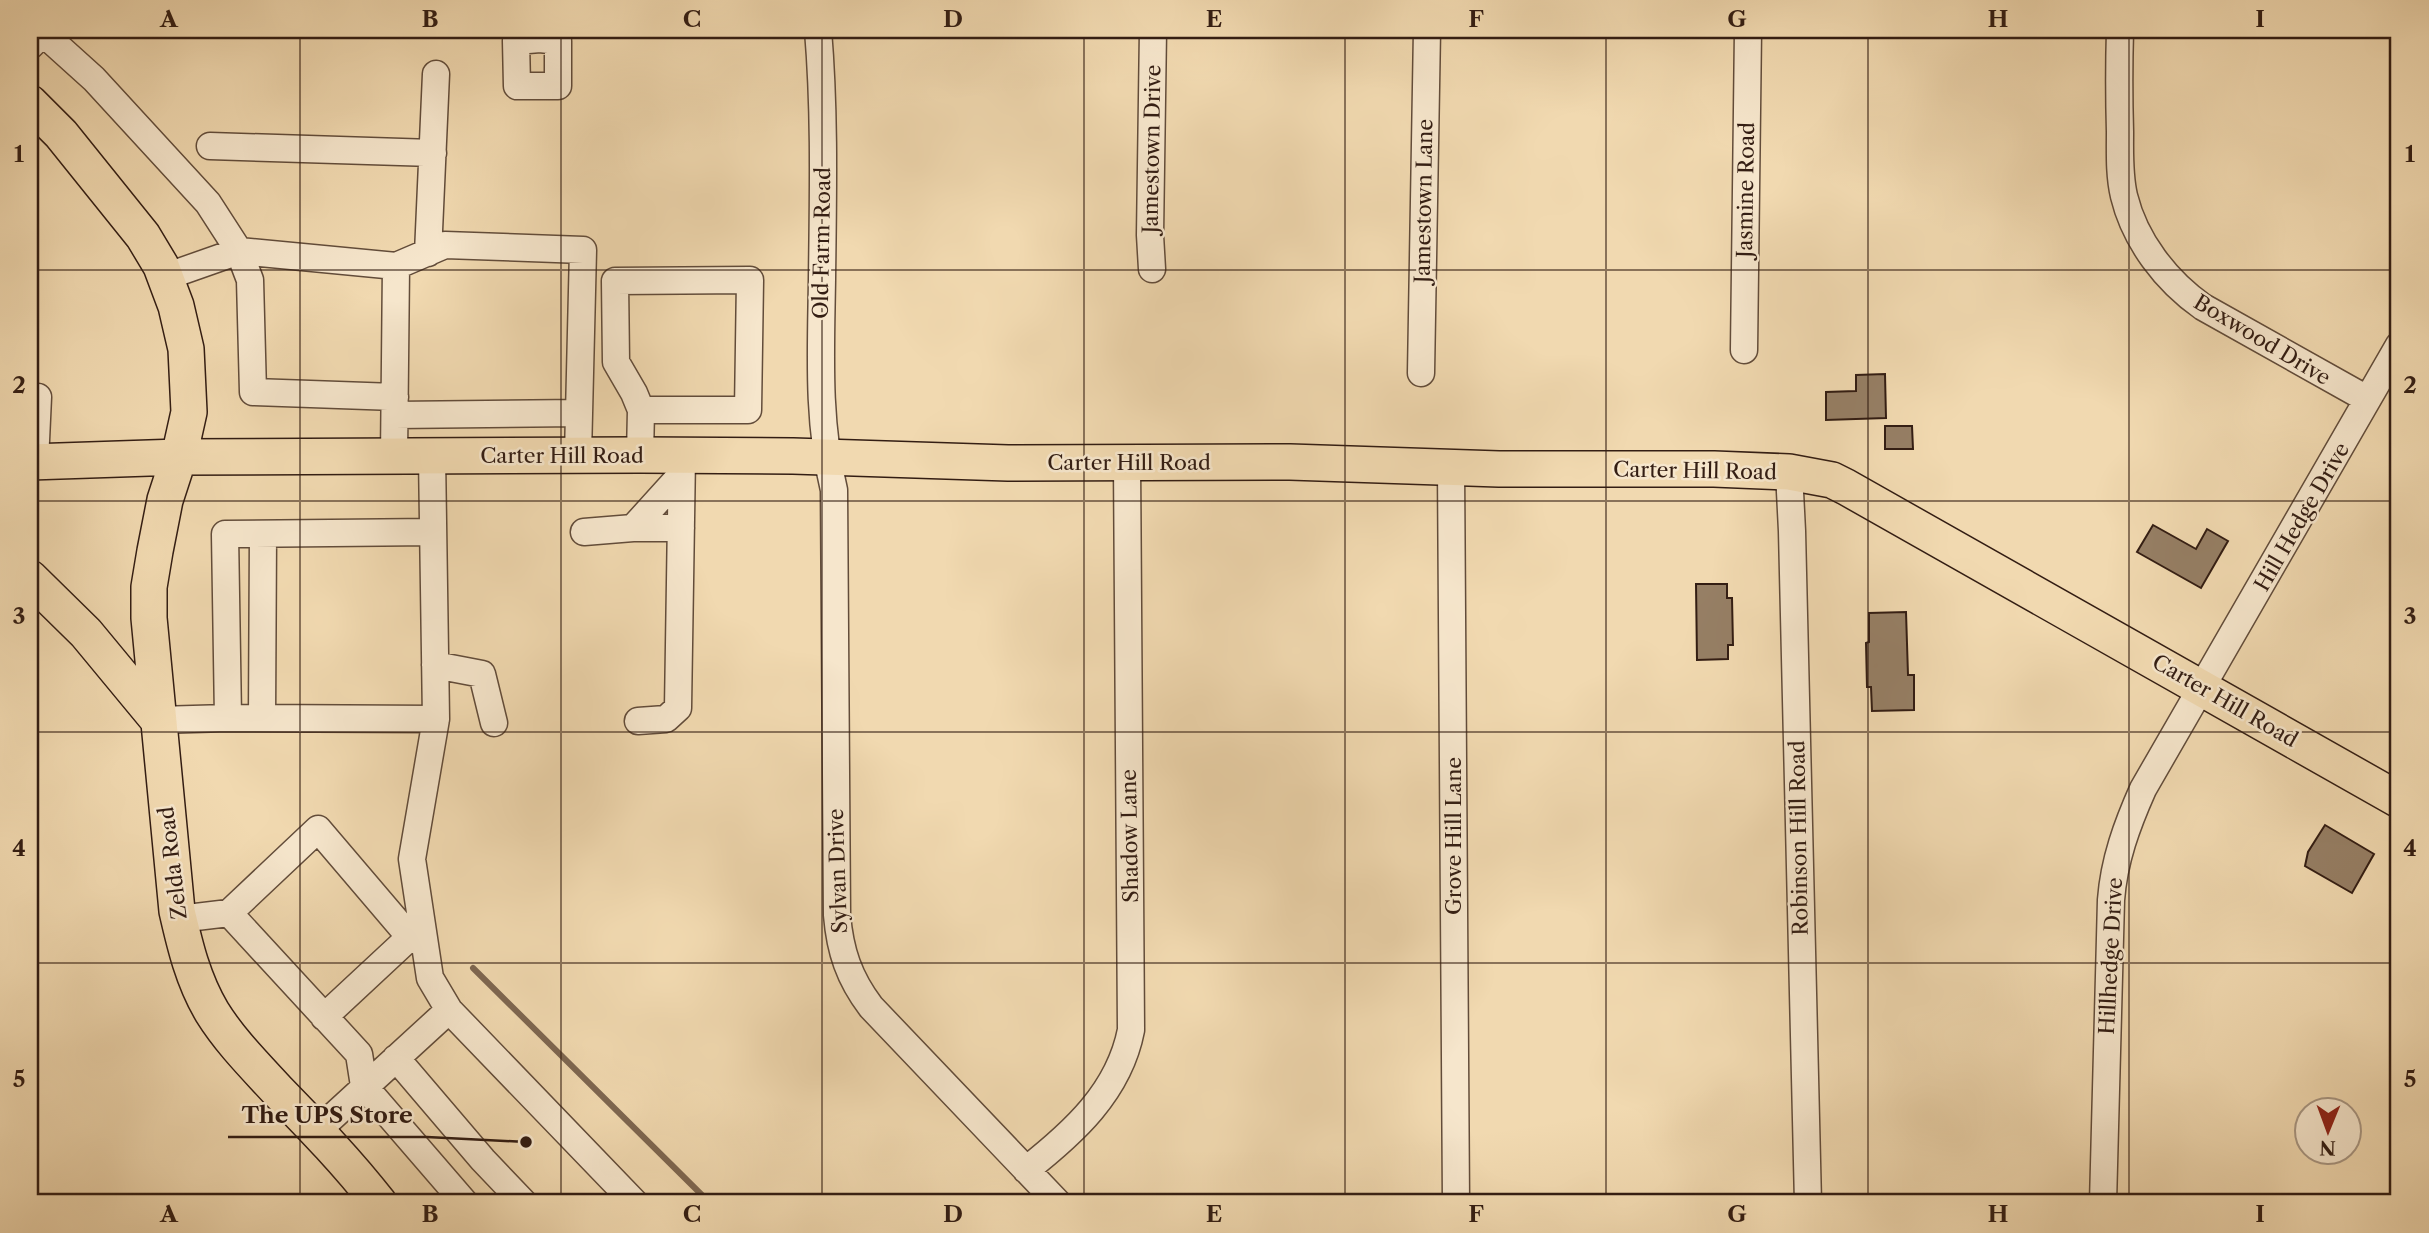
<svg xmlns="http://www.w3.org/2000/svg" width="2429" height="1233" font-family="'Libre Caslon Text',serif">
	<rect width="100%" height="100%" fill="#f1d9b0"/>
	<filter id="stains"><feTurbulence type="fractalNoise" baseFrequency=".00286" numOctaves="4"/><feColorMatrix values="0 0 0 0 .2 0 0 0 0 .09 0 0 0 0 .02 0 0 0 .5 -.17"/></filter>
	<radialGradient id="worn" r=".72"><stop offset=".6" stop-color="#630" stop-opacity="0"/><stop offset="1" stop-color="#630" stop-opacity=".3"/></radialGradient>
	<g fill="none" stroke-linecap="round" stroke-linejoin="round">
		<path stroke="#7e6751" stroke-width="6" d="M473,968l237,235"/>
	</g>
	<path fill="#967f65" stroke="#331d13" stroke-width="2" d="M1885,374l1,44 -60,2v-28l30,-1v-16z
		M1885,426h27l1,23h-28z
		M2153,525l43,24 11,-20 21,12 -27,47 -64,-36z
		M1696,584h31v14h5l1,47h-5v14l-31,1z
		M1906,612l2,63h6v35l-42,1 -1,-24h-4l-1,-44 3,-1v-29z
		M2325,825l49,29 -22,39 -47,-27 3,-14z"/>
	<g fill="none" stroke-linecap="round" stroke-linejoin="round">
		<defs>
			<path id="minor" d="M818,30c7,83 5,166 4,249 -1,72 -5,141 12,211l3,425c3,36 12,63 34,92l187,196
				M2120,30c-1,34 -1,68 0,102 0,21 -1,43 4,64 11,45 42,85 79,111l164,92
				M540,39l18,2v45h-41l-1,-45z
				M30,46l13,-13 51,46 114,124 31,48 11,29 3,112 142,5
				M210,146l223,7
				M428,253l8,-179
				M396,266l49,-21 138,5 -5,205
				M1152,269l-2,-34 3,-205
				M165,277l74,-26 157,15 -2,190
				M1744,350l4,-320
				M1421,373l6,-343
				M395,415l184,-2
				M640,455l1,-45 -7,-17 -18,-31 -1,-81 135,-1 -2,130h-107
				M432,456l4,263 -24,140 18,119 19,32 186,193
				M35,462l3,-65
				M1451,468l5,735
				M1789,472l3,59 16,672
				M633,528l48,-53
				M584,532l49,-4h48
				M435,665l47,9 12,49
				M228,718l208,1
				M262,718l1,-184
				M158,720l70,-2 -3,-184 208,-2
				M638,721l28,-2 12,-11 4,-252
				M229,913l89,-84 92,108
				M179,919l50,-6 130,141 5,32 101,117
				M324,1017l86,-80 13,-3
				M396,1058l87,102 41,43
				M317,1131l132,-121
				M1026,1170c47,-37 93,-78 105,-140l-4,-567
				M2103,1203l8,-303c3,-40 16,-75 32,-111l256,-444"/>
			<path id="major" d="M30,103l31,31 82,102 18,30 15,40 10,43 3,63 -10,45 -14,43 -10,51 -6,36v31l28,293c8,35 16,69 35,101 18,29 43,54 66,79 35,36 70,72 101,112
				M30,462l149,-5 461,-2 153,1 215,7 282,-1 209,7h215l75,3 43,8 14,7 553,313
				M30,578l56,55 72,87"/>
		</defs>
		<use href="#minor" stroke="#624c3a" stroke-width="29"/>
		<use href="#major" stroke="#331d13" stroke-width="38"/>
		<use href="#minor" stroke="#f6e6cc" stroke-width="26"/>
		<use href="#major" stroke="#f1d9b0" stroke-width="35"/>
	</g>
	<path fill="none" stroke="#331d13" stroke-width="2" stroke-opacity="0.55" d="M300,30v1173M561,30v1173M822,30v1173M1084,30v1173M1345,30v1173M1606,30v1173M1868,30v1173M2129,30v1173M30,270h2369M30,501h2369M30,732h2369M30,963h2369"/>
	<g text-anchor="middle" stroke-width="5" stroke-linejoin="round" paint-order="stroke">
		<g font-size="21" fill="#331d13" stroke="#f6e6cc">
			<text transform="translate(1152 149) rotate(-89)" y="7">Jamestown Drive</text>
			<text transform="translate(1746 190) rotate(-89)" y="7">Jasmine Road</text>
			<text transform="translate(1424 201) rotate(-89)" y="7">Jamestown Lane</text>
			<text transform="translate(822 243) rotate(-89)" y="7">Old Farm Road</text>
			<text transform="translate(2262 340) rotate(31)" y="7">Boxwood Drive</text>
			<text x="562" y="463">Carter Hill Road</text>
			<text x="1129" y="470">Carter Hill Road</text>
			<text transform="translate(1695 471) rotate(1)" y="7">Carter Hill Road</text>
			<text transform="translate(2302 517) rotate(-60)" y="7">Hill Hedge Drive</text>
			<text transform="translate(2225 701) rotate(30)" y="7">Carter Hill Road</text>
			<text transform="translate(1130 836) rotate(-91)" y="7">Shadow Lane</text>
			<text transform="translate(1454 836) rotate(-90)" y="7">Grove Hill Lane</text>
			<text transform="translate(1799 838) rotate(-91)" y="7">Robinson Hill Road</text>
			<text transform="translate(173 863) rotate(-97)" y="7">Zelda Road</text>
			<text transform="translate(838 871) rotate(-92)" y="7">Sylvan Drive</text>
			<text transform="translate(2111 956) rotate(-87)" y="7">Hillhedge Drive</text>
		</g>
	</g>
	<path fill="none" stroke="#331d13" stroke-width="2.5" d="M526 1142L427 1137H228"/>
	<circle fill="#331d13" stroke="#f6e6cc" stroke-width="2.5" cx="526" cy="1142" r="7"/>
	<g font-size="23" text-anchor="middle" font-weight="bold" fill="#331d13" stroke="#f6e6cc" stroke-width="5" stroke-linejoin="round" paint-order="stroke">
		<text x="327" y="1123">The UPS Store</text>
	</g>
	<rect width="2429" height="1233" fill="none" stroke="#f1d9b0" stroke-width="77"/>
	<g transform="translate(2328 1131) rotate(181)"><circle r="33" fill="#f6e6cc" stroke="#a89682" stroke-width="2"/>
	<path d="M0-5L12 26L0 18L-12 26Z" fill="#8f2418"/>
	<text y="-10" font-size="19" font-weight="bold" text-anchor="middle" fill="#331d13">N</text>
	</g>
	<rect x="38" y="38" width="2352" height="1156" fill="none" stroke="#331d13" stroke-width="2.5"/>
	<g font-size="23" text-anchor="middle" font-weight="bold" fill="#331d13">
		<text x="169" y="27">A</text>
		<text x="430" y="27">B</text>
		<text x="692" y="27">C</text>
		<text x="953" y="27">D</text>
		<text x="1214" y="27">E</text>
		<text x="1476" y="27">F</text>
		<text x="1737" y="27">G</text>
		<text x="1998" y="27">H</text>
		<text x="2260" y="27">I</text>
		<text x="19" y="162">1</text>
		<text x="2410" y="162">1</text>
		<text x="19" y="393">2</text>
		<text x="2410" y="393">2</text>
		<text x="19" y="624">3</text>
		<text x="2410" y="624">3</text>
		<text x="19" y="856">4</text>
		<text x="2410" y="856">4</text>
		<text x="19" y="1087">5</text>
		<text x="2410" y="1087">5</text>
		<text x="169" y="1222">A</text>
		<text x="430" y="1222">B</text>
		<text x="692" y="1222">C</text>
		<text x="953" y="1222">D</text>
		<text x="1214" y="1222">E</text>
		<text x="1476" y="1222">F</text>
		<text x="1737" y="1222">G</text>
		<text x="1998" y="1222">H</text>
		<text x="2260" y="1222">I</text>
	</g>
	<rect width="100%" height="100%" filter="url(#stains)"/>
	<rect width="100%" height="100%" fill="url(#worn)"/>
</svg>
